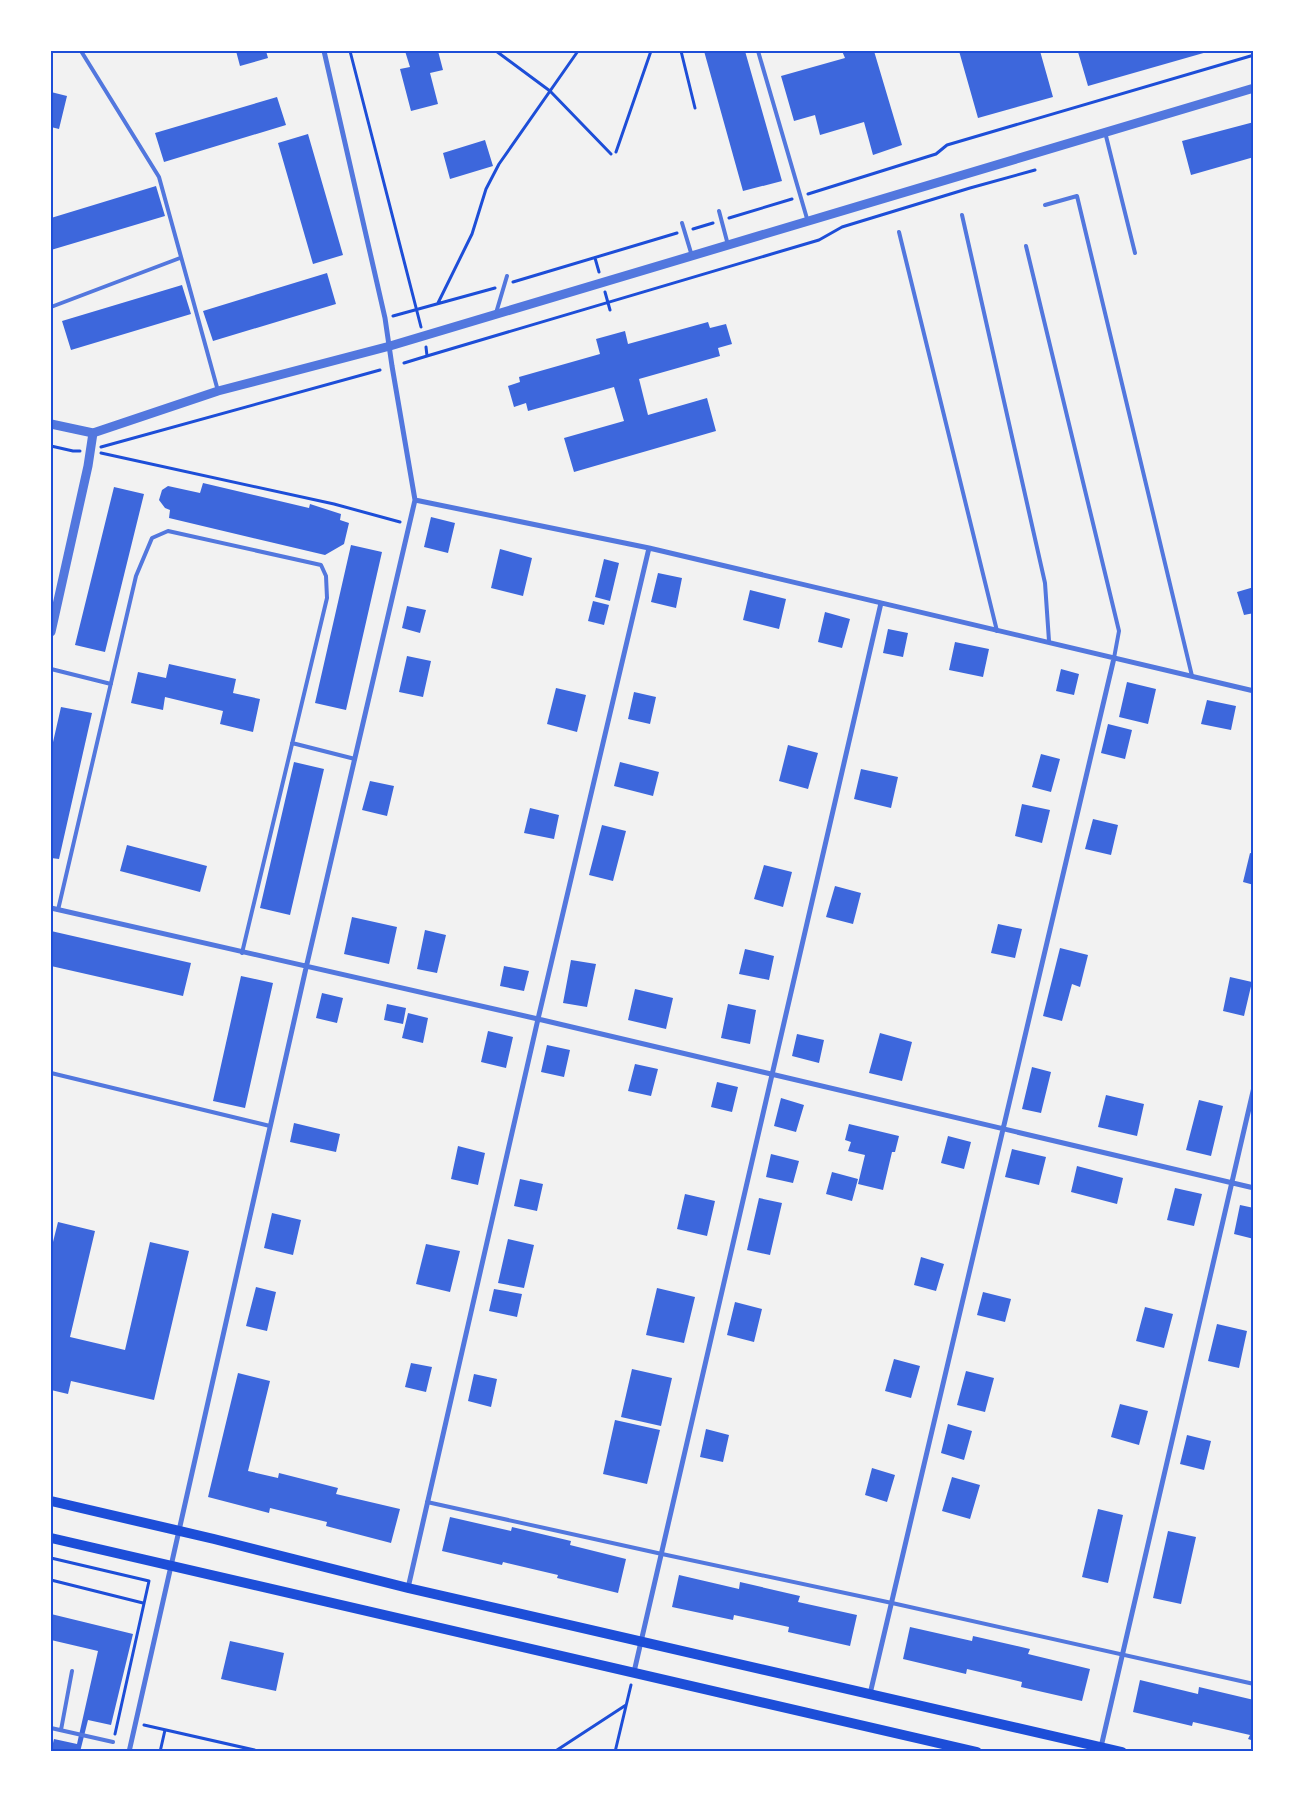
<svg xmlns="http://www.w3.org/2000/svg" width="1305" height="1803" font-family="Manrope,sans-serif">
	<rect width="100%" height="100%" fill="#f2f2f2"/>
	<path fill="#3d67dc" d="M236,51h30l2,7 -28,8z
		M405,51h33l5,19 -13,3 8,31 -27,7 -11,-42 10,-2z
		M704,51h41l37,130 -39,10z
		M842,51h32l28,94 -29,10 -9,-33 -44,13 -5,-20 -21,6 -13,-45 64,-18z
		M959,51h81l13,46 -75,21z
		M1081,51h126v1l-119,34 -10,-34z
		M51,92l16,4 -8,33 -8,-2z
		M277,97l9,28 -122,37 -9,-29z
		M1254,122v35l-63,18 -9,-34z
		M308,134l35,121 -30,9 -35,-121z
		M485,140l8,26 -43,13 -7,-26z
		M156,186l9,30 -114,34v-32z
		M327,273l9,31 -123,37 -10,-30z
		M182,285l9,29 -120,36 -9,-29z
		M708,322l2,6 16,-4 6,20 -14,4 2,8 -81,23 9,36 59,-17 9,33 -142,41 -10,-34 60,-17 -10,-34 -86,24 -2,-8 -12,4 -6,-21 12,-4 -1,-5 81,-23 -4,-15 29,-8 3,13z
		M203,483l106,25 1,-4 31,10 -1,6 9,3 -5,21 -19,11 -156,-37 1,-8 -5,-2 -6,-8 3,-10 6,-4 32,7z
		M114,487l30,7 -39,158 -30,-7z
		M431,517l24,6 -7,30 -24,-6z
		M351,545l31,7 -36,158 -31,-7z
		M500,549l32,9 -9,38 -32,-8z
		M604,559l15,4 -9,38 -15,-4z
		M658,573l24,5 -6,30 -25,-6z
		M1254,587v26l-10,2 -7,-23z
		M750,590l36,9 -7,30 -36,-9z
		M593,601l16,4 -5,20 -16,-4z
		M407,606l19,4 -6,23 -18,-5z
		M825,612l25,7 -8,29 -24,-6z
		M888,629l20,4 -5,24 -20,-4z
		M955,642l34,7 -6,28 -34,-7z
		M407,656l24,5 -8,36 -24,-5z
		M169,664l67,15 -3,14 27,6 -7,33 -33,-8 3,-13 -58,-14 -2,13 -32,-7 7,-31 28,6z
		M1061,669l18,5 -5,21 -18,-4z
		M1127,682l29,7 -8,35 -29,-7z
		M556,688l30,7 -9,37 -30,-8z
		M634,692l22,5 -6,27 -22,-5z
		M1207,700l29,6 -5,24 -30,-6z
		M61,707l31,6 -33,146 -8,-1v-107z
		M1108,724l24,6 -7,29 -24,-6z
		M788,745l30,8 -10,36 -29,-8z
		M1041,754l19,5 -9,33 -19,-5z
		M294,762l30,7 -34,146 -30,-7z
		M620,762l39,10 -6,24 -39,-10z
		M861,769l37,8 -7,31 -37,-9z
		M370,781l24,5 -7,30 -25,-6z
		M1022,804l28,6 -8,33 -27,-7z
		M530,808l29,7 -5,24 -30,-6z
		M1093,819l25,6 -7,30 -26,-6z
		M602,825l24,6 -13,50 -24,-6z
		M127,845l80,21 -7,26 -80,-21z
		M1250,853l4,1v31l-11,-3z
		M764,865l28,7 -9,35 -29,-8z
		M835,886l26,7 -8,31 -27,-7z
		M352,917l45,10 -8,37 -45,-10z
		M998,924l24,5 -7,29 -24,-5z
		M425,930l21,5 -9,38 -20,-4z
		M51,931l140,32 -8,33 -132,-30z
		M1060,948l28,7 -8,32 -8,-3 -10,37 -19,-5z
		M745,949l29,7 -5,24 -30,-6z
		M571,960l25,4 -9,43 -24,-4z
		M504,966l25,5 -5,20 -24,-5z
		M241,976l32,7 -28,125 -32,-7z
		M1230,977l22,5 -8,34 -21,-5z
		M635,989l38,9 -7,31 -38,-9z
		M322,993l21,5 -6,25 -21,-5z
		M387,1004l19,4 -3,16 -19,-4z
		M728,1004l28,6 -6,34 -29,-6z
		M408,1013l20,5 -5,25 -21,-5z
		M488,1031l25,6 -7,31 -25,-6z
		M880,1033l32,9 -10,39 -33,-8z
		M797,1034l27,6 -5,23 -27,-7z
		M547,1045l23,5 -6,27 -23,-5z
		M635,1064l23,5 -7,27 -23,-5z
		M1032,1067l19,5 -10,41 -19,-4z
		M717,1082l21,5 -6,25 -21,-5z
		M1106,1095l38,9 -7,32 -39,-9z
		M781,1098l23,7 -8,27 -22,-6z
		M1199,1100l24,6 -12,50 -25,-6z
		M294,1123l46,11 -4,18 -46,-10z
		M849,1124l50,12 -4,16h-3l-9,38 -25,-6 7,-29 -17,-4 3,-9 -6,-2z
		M948,1136l23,6 -7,27 -23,-6z
		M458,1146l27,7 -7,32 -27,-6z
		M1012,1149l34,8 -7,28 -34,-8z
		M771,1154l28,7 -6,22 -27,-6z
		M1077,1166l46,12 -6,26 -46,-12z
		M832,1172l26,7 -6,22 -26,-7z
		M520,1179l23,5 -6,27 -23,-5z
		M1175,1188l27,6 -8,32 -27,-6z
		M685,1194l30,7 -8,35 -30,-7z
		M759,1198l23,5 -12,52 -23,-5z
		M1240,1205l14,3v31l-20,-5z
		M272,1213l29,7 -8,35 -29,-7z
		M58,1222l37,9 -25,106 55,13 25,-108 39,9 -35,149 -83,-19 -3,13 -17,-4v-140z
		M508,1239l26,6 -10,43 -26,-5z
		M426,1244l34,7 -10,41 -34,-8z
		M921,1257l23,7 -8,27 -22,-6z
		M256,1287l20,5 -9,39 -21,-5z
		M657,1288l38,9 -11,46 -38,-8z
		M494,1289l28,5 -5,23 -28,-6z
		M983,1292l28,7 -6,23 -28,-7z
		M735,1302l27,7 -8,33 -27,-7z
		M1145,1307l28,7 -9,34 -28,-7z
		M1217,1324l30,7 -8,37 -31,-7z
		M894,1359l26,7 -9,32 -26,-7z
		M411,1363l21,4 -6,25 -21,-5z
		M632,1369l40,9 -11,48 -40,-9z
		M966,1371l28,7 -9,34 -28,-7z
		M238,1373l32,8 -22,90 30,7 1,-5 59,15 -2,6 64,15 -9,34 -65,-17 1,-4 -57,-14 -1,5 -61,-16z
		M474,1374l23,5 -6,28 -23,-6z
		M1120,1404l28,7 -9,34 -28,-8z
		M615,1420l45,10 -13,54 -44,-10z
		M948,1424l24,7 -8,29 -23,-7z
		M706,1429l23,6 -6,27 -23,-5z
		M1187,1435l24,6 -7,29 -24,-6z
		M872,1468l23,7 -8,27 -22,-7z
		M952,1477l28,8 -10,34 -28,-8z
		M1098,1509l25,6 -15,68 -26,-6z
		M450,1517l61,14 1,-4 59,14 -1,4 56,14 -8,34 -61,-15 1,-3 -55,-13 -1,3 -60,-14z
		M1168,1531l28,6 -15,67 -28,-6z
		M679,1575l60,14 1,-7 60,14 -2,6 59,13 -7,31 -62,-14 1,-5 -55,-12 -1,5 -61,-13z
		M51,1614l82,20 -22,91 -23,-5 -8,32 -29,-1 3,-12 23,5 21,-93 -47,-11z
		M910,1627l62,14 1,-5 57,13 -2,5 62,15 -8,32 -61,-14 1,-5 -55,-13 -1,5 -63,-15z
		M230,1641l54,12 -8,38 -55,-12z
		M1140,1680l58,14 1,-7 55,13v41l-6,-2 2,-4 -57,-13 -1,4 -59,-14z"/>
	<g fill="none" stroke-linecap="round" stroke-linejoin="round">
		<path stroke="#1d4ed8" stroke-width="3" d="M350,51l71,276
			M496,51l54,40 61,63
			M681,51l14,57
			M616,152l35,-101
			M808,194l128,-40 11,-9 307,-90
			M729,218l63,-19
			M693,229l20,-6
			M595,258l4,14
			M513,282l164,-49
			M605,292l5,18
			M438,303l34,-69 14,-45 13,-25 79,-113
			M393,316l102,-28
			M426,347l1,9 392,-116 23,-13 128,-39 65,-18
			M404,363l23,-7
			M51,446l22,5h7
			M101,447l279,-77
			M101,453l233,51 66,18
			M51,1558l98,23 -34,153
			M51,1580l92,23
			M144,1725l119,27
			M160,1752l5,-22
			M554,1752l72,-47
			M615,1752l16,-67"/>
		<path stroke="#5277de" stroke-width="4" d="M81,51l78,126 59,214
			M758,51l50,171
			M1105,132l30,121
			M1045,205l32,-9 115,480
			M719,211l9,34
			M962,215l83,368 4,58
			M682,223l10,33
			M899,232l98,399
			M1026,246l93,385 -5,27
			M51,307l129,-49
			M496,313l11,-37
			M51,669l60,15
			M292,743l63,16
			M58,910l78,-334 16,-38 16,-7 153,34 5,11 1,22 -85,355
			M51,1073l219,53
			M427,1502l235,52 230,49 362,81
			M51,1728l62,14
			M61,1730l11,-59"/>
		<path stroke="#5277de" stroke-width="5" d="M415,500l234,48 605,143
			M51,908l487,111 716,169
			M408,1588l130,-569 111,-471
			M634,1672l247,-1069
			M870,1694l244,-1036
			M1101,1747l153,-660
			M129,1752l177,-784 109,-468 -23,-134 -7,-48 -61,-267"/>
		<path stroke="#5277de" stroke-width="9" d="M51,424l42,9 125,-42 172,-45 864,-258
			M51,632l37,-166 5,-33"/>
		<path stroke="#1d4ed8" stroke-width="10" d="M51,1501l163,38 194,49 714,164
			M51,1538l926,214"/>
	</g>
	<rect width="1305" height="1803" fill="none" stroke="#ffffff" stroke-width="105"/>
	<rect x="52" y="52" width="1200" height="1698" fill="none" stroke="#1d4ed8" stroke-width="2"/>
</svg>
